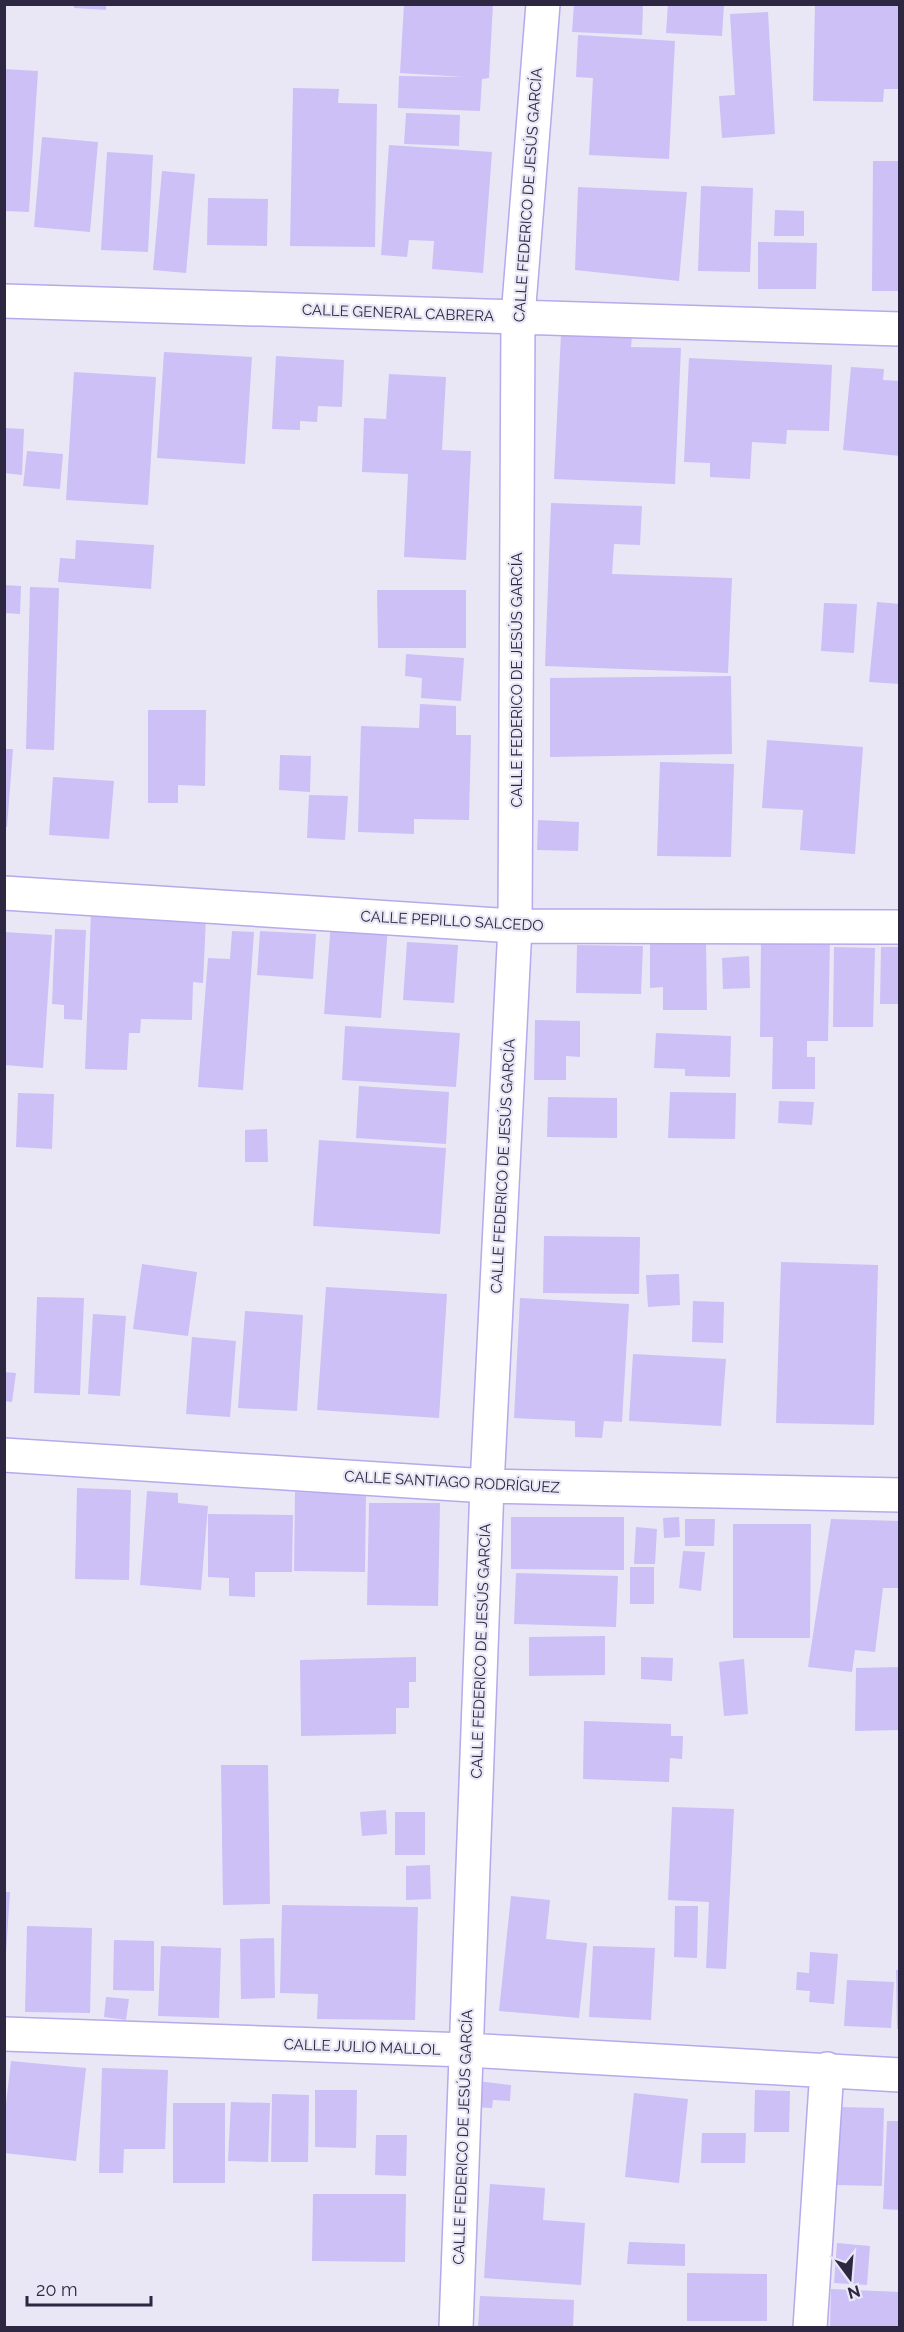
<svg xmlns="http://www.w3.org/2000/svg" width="904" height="2332" font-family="Raleway,sans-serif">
	<rect width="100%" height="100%" fill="#e9e7f5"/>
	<path fill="#ccc0f7" d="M74,4h32v6l-32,-2z
		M404,4h89l-4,74 -7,1 -2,32 -82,-3 1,-32 65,1 -64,-4z
		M574,4h69l-1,31 -70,-3z
		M668,4h56l-2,32 -56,-3z
		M815,4h85v85h-16l-1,13 -70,-1z
		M768,12l7,122 -53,4 -3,-42 16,-1 -5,-81z
		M578,35l97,6 -6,118 -80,-4 4,-77 -17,-1z
		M4,69l34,2 -9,141 -25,-1z
		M293,88l46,1 -1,14 39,1 -2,143 -85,-1z
		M406,113l54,2 -1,31 -55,-2z
		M42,137l56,5 -8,90 -56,-5z
		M389,145l103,7 -9,121 -51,-4 2,-28 -25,-1 -2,17 -26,-2z
		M107,152l46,3 -5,97 -47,-2z
		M873,161h27v130h-28z
		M162,171l33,3 -9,99 -33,-3z
		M701,186l52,2 -3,84 -52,-1z
		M578,187l109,5 -8,89 -104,-11z
		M208,198l60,1 -1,47 -60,-1z
		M775,210l29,1v25h-30z
		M758,242l59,1 -1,46h-58z
		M561,334l71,2 -1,11 50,1 -6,136 -121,-5z
		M164,352l88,5 -7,107 -88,-6z
		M276,356l68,4 -2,47 -24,-1 -1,16 -17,-1v9l-28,-1z
		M689,358l143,7 -3,66 -42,-1 -1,14 -34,-2 -2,37 -40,-2v-14l-26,-1z
		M851,367l33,2 -1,11 17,1v75l-57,-6z
		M74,372l82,5 -8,128 -82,-5z
		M389,374l57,3 -4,73 29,1 -5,109 -62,-3 4,-83 -46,-2 2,-54 22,1z
		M4,428l20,1 -2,46 -18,-2z
		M27,451l36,3 -3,35 -37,-3z
		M551,503l91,3 -2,39 -26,-1 -2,30 120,4 -4,95 -183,-7z
		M76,540l78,5 -3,44 -93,-7 2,-24 15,1z
		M4,585l17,1 -1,28 -16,-1z
		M30,587l29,1 -5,162 -28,-1z
		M377,590h89v58h-88z
		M877,602l23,2v80l-31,-2z
		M824,603l33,1 -3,49 -33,-2z
		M406,654l58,4 -3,43 -40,-3 1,-20 -17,-2z
		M731,676l1,78 -182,3v-79z
		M420,704l36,2v29h15l-2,85 -55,-1v15l-56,-2 3,-106 58,2z
		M148,710h58l-1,76 -27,-1v18h-30z
		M767,740l96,7 -8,107 -55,-4 3,-40 -41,-2z
		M5,749h8l-6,78h-2z
		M280,755l31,1 -1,36 -31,-2z
		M660,762l74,2 -3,93 -74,-1z
		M53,777l61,4 -5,58 -60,-4z
		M309,795l39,1 -3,44 -38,-2z
		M538,820l41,2 -1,29 -41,-1z
		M91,913l115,4 -3,66 -10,-1 -1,38 -51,-1 -1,14h-11l-2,37 -42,-1z
		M331,922l57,4 -7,92 -57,-4z
		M55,929l31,1 -4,90 -18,-1v-14l-12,-1z
		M232,931l22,1 -11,158 -45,-3 10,-129 22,1z
		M260,931l56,3 -3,45 -56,-4z
		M4,932l48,3 -9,133 -39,-3z
		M761,940h69l-2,101h-21v16h8v32h-43l1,-52h-13z
		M650,941h56l1,69h-44v-23l-13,1z
		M407,942l51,3 -4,58 -51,-3z
		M577,945l66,1 -2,48 -65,-1z
		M834,947l41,1 -2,79h-40z
		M881,947h19v57h-20z
		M749,956l1,32 -27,1 -1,-31z
		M535,1020l45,1v36l-14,-1v24h-32z
		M345,1026l115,7 -4,54 -114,-7z
		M656,1033l75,3 -1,41 -45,-1v-7l-31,-1z
		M359,1086l90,6 -3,52 -90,-6z
		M670,1092l66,1 -1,46 -67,-1z
		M18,1093l36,1 -2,55 -36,-2z
		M548,1097l69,1v40l-70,-1z
		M779,1101l35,1 -2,23 -34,-2z
		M267,1129l1,33h-23v-32z
		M319,1140l127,8 -6,86 -127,-8z
		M544,1236l96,1 -1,57 -96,-1z
		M781,1262l97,3 -4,160 -98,-2z
		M142,1264l55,8 -9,64 -55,-7z
		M679,1274l1,31 -32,2 -2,-32z
		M326,1287l121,7 -8,124 -122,-8z
		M37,1297l47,1 -4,97 -46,-2z
		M520,1298l109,6 -7,118 -18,-1 -2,17 -27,-1v-16l-61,-3z
		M693,1301l31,1 -1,41 -31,-1z
		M245,1311l58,4 -6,96 -59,-3z
		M93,1314l33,2 -6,80 -32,-2z
		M192,1337l44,4 -6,76 -44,-3z
		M633,1354l93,5 -5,67 -92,-5z
		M4,1372l12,1 -4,29 -8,-1z
		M77,1488l54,2 -2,90 -54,-1z
		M147,1491l31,2v10l30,3 -7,84 -61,-5z
		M295,1492l71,2 -1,78 -71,-1z
		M369,1503h71l-2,103 -71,-1z
		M208,1514l85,1 -1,57h-37v25l-26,-1v-18l-21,-1z
		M511,1517h113v53l-113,-1z
		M679,1517l1,20 -16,1 -1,-20z
		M685,1519h30l-1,27h-29z
		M831,1519l69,2v67h-17l-8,64 -20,-2 -3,22 -44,-5z
		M733,1524h78l-1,114h-77z
		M636,1527l21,2 -2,35h-21z
		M683,1551l22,1 -4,39 -22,-3z
		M630,1567h24v37h-24z
		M516,1573l102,3 -2,51 -102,-3z
		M605,1636v39l-76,1v-39z
		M416,1657v25h-7v26h-13v26l-95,2 -1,-76z
		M641,1657l32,1 -1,23 -31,-2z
		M744,1659l4,55 -24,2 -5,-54z
		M900,1667v63l-45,1 1,-63z
		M584,1721l87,3v12h12l-1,23 -12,-1 -1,24 -86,-3z
		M221,1765h47l2,139 -47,1z
		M672,1807l62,2 -8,160 -20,-1 3,-66 -41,-2z
		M386,1810l1,24 -25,2 -2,-24z
		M395,1812h30v43h-30z
		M430,1865l1,34 -25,1v-34z
		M4,1892h6l-4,61h-2z
		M511,1896l39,4 -4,39 41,4 -8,75 -80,-7z
		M282,1905l136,2 -3,113 -98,-1 1,-25 -38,-1z
		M675,1906h23l-1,52 -23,-1z
		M27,1926l65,2 -2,85 -65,-1z
		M274,1938l1,60 -34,1 -1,-60z
		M114,1940l40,1v50l-41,-1z
		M161,1946l60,2 -2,70 -61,-2z
		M593,1946l62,2 -4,72 -62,-3z
		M810,1952l28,2 -4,50 -25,-2 1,-11 -14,-1 1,-18 12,1z
		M896,1970h4v59h-3z
		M847,1980l47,2 -3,46 -47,-2z
		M106,1997l23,2 -3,21 -22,-3z
		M11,2061l75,7 -10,93 -72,-8v-33z
		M102,2068l66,2 -3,79h-41l-1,24h-24z
		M477,2081l34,4 -1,16 -17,-1 -1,8 -18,-1z
		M315,2090h42l-1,58 -41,-1z
		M755,2090l35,1 -1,41h-35z
		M634,2093l54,6 -9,84 -54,-6z
		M272,2094l37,1 -1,67h-37z
		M231,2102l39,1 -2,59 -40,-1z
		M173,2103h52v80h-52z
		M838,2107l46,1 -2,78 -45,-1z
		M887,2121h13v89l-17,-1z
		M702,2133h44l-1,30h-44z
		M376,2135h31l-1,41 -31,-1z
		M490,2184l55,4 -2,32 42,3 -4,62 -97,-7z
		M313,2194h93l-1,68 -93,-1z
		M629,2242l56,2v22l-58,-2z
		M837,2243l33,3 -3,39 -33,-2z
		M687,2273l80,1v47h-80z
		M831,2289l69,3v36h-70z
		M480,2296l94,4 -1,28h-95z"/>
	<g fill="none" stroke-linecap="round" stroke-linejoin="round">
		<defs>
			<path id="street" d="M4,301l896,28
				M4,893l511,33 385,1
				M4,1455l483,31 413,9
				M4,2034l463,16 433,25
				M456,2328l31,-842 28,-560 3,-609 25,-313
				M810,2328l17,-259"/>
		</defs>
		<use href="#street" stroke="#b8a8ec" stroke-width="36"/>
		<use href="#street" stroke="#fff" stroke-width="33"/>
	</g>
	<g text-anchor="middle" stroke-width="4.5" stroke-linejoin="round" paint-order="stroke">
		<g font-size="15" fill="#2d2741" stroke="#e9e7f5">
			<text transform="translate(528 195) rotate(-86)" y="5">CALLE FEDERICO DE JESÚS GARCÍA</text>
			<text transform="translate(398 313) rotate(2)" y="5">CALLE GENERAL CABRERA</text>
			<text transform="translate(517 680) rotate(-90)" y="5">CALLE FEDERICO DE JESÚS GARCÍA</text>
			<text transform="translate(452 921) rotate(3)" y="5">CALLE PEPILLO SALCEDO</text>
			<text transform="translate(503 1166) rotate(-87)" y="5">CALLE FEDERICO DE JESÚS GARCÍA</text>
			<text transform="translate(452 1482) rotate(3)" y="5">CALLE SANTIAGO RODRÍGUEZ</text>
			<text transform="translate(481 1651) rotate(-88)" y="5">CALLE FEDERICO DE JESÚS GARCÍA</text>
			<text transform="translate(362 2047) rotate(2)" y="5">CALLE JULIO MALLOL</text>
			<text transform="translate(463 2137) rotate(-88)" y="5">CALLE FEDERICO DE JESÚS GARCÍA</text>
		</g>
	</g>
	<rect width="904" height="2332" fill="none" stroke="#2d2741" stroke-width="12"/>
	<g transform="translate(850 2278) rotate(164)" stroke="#e9e7f5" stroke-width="4.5" paint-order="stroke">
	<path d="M0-4.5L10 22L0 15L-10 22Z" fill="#2d2741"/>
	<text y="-9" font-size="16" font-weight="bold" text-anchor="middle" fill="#2d2741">N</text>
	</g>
	<path d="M27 2296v9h124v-9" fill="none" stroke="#2d2741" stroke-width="3"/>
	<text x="36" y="2296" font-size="18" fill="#2d2741" stroke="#e9e7f5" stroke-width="4.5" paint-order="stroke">20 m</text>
</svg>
